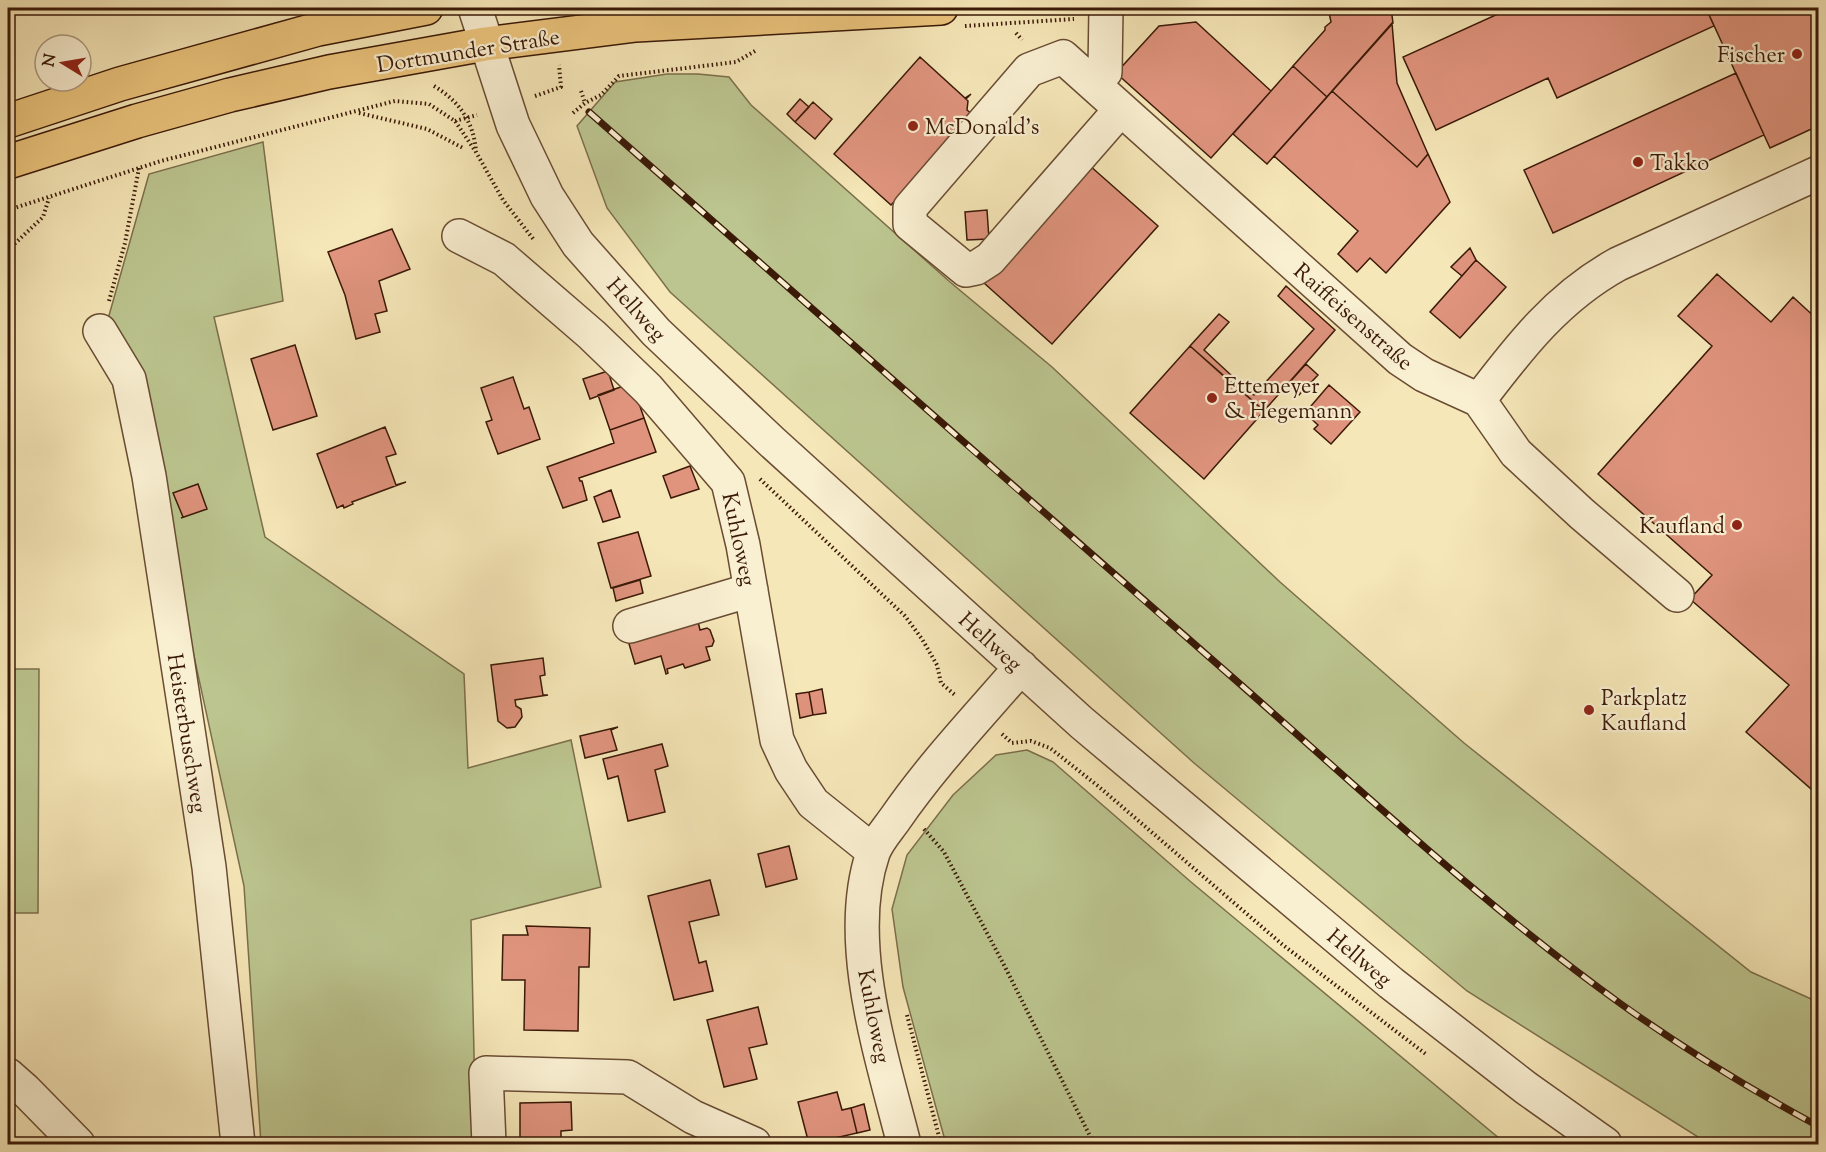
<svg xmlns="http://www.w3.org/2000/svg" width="1826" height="1152" font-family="'Sorts Mill Goudy',serif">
	<rect width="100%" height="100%" fill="#f6e7b8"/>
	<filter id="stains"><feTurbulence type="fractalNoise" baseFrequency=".00333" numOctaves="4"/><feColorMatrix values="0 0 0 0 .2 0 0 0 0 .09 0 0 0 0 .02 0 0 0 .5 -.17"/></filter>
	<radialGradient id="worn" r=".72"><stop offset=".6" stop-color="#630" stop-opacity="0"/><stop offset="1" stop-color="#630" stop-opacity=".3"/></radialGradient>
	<path fill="#bcc58f" stroke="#7b6f4b" stroke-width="1.5" d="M667,74h31l31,3 22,28 199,177 102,85 228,215 184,161 287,229 67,30v142h-109l-242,-153 -273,-228 -524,-471 -63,-84 -30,-82 38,-44z
		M263,142l20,159 -69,16 51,220 199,137 4,94 103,-28 30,147 -130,33 5,224h-215l-17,-258 -111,-510 -25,-57 41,-145z
		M8,669h31l-1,244h-30z
		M1027,750l26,12 138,120 315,262h-560l-43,-157 -11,-78 15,-54 46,-60 43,-40z"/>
	<path fill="#e0947e" stroke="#3a1907" stroke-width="1.5" d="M1328,8h63l2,15 -66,74 -34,-31 32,-36v-3l6,-5z
		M1511,8h195l8,18 -157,72 -9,-20 -112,52 -33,-73z
		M1706,8h112v118l-48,22z
		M1196,22l75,69 -60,67 -95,-85 43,-47z
		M1392,23l5,60 31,71 -11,13 -85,-76z
		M920,57l45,41 6,-4 -5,5 2,2 -1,9 10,8 -86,87 -57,-51z
		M1293,66l34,31 -60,67 -34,-30z
		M1736,73l28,62 -211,98 -29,-63z
		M1332,91l85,76 11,-13 22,48 -64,71 -16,-15 -13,14 -19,-18 20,-23 -84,-75z
		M800,99l9,8 -14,15 -8,-8z
		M813,102l19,17 -17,20 -20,-17z
		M1089,165l69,61 -106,118 -68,-61z
		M987,210l2,29 -22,1 -2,-28z
		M392,229l18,40 -31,12 8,30 -12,3 5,18 -24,7 -11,-44 -17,-43z
		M1470,248l6,12 -14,16 -11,-9z
		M1476,260l30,27 -46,51 -30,-26z
		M1717,274l54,48 22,-25 25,23v475l-72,-63 43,-47 -99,-86 22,-24 -114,-101 114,-128 -34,-30z
		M1286,286l49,44 -71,81 -20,-18 3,-4 7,6 60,-66 -36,-33z
		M1219,314l10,8 -25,28 28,26 -4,4 -38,-34z
		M295,345l22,71 -44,14 -22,-71z
		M1190,346l74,65 -60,68 -74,-66z
		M1306,364l12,11 -19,20 -11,-11z
		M608,371l6,19 -24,9 -7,-20z
		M513,377l11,32 5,-2 11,32 -42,15 -12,-32 6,-2 -11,-32z
		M632,383l12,35 -34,12 -12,-35z
		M1329,385l31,27 -29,32 -17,-15 4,-4 -13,-12z
		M644,418l12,34 -77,26 1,3h2l5,19 -24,8 -16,-41 67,-24 -4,-13z
		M385,427l11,27 -10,3 10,28 10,-3 -54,20 1,2 -9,4 -1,-3 -6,3 -20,-54z
		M690,466l9,23 -28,9 -8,-22z
		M198,484l9,25 -26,9 2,-1 -10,-24z
		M611,490l9,27 -17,5 -9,-25z
		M638,532l13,44 -40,12 -13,-45z
		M640,580l3,13 -27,8 -3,-13z
		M697,617l3,13 7,-2 3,2 4,11 -2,5 -6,1 4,13 -25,8 -2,-4 -16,5 1,4 -2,1 -5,-18 -26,8 -8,-27z
		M543,658l2,17 -5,1 3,19h5l-33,5 1,6 5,3 1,8 -7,10 -8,1 -9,-7 -7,-56z
		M822,689l4,24 -13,2 -4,-23z
		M809,692l4,23 -13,3 -4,-24z
		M618,727l-7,3 6,20 -32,8 -5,-22z
		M662,744l6,22 -13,4 10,42 -37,9 -10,-45 -10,3 -5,-20z
		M789,846l8,33 -31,8 -8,-33z
		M710,880l9,35 -30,7 10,41 7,-2 7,30 -39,9 -26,-104z
		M526,926l64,2 -1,39h-10l-1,64 -54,-1 1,-50h-23l1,-45h25z
		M758,1007l9,37 -18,4 8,31 -33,8 -17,-67z
		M837,1092l5,18 9,-2 6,25 -48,11 -11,-42z
		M571,1102l1,28 -11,1v13h-41v-41z
		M864,1104l6,26 -13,3 -6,-25z"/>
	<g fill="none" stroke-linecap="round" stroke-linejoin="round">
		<defs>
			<path id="minor" d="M475,8l38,117 34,71 31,48 78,88 115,109 311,282 309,260 135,105 79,56
				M1090,81l15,-9 1,-64
				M1121,109l-131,150 -14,9 -10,2 -56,-46v-16l119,-138 34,-13 337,302 24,16 55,25
				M459,236l45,23 88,76 56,54 80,93 15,63 34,195 14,30 22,33 60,48
				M100,331l29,48 20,97 60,391 29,277
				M1479,400c41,-54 79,-103 139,-136l200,-91
				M1479,400l37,53 66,61 95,81
				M630,626l121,-36
				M8,1075l17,15 53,54
				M489,1144l-3,-71 142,4 65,40 61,27
				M904,1144c-22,-87 -61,-203 -31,-291 4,-12 15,-24 22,-34 38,-55 83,-102 126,-152"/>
			<path id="major" d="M8,121l112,-37 198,-55 108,-21
				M8,162l129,-41 93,-26 99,-23 156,-28 151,-19 305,-17"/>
		</defs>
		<use href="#minor" stroke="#694c33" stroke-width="36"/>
		<use href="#major" stroke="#3a1907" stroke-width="36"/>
		<path stroke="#3a1907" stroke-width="4" stroke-dasharray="1.5 3" stroke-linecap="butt" d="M1138,13l47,-5
			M965,26l109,-7
			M1016,33l6,7
			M434,86c25,15 40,36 42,66
			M581,91l4,12
			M535,96l26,-9 -2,-22
			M359,113l68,16 36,19
			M573,113l12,-10 16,-8 18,-19 117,-14 19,-11
			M455,121l22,-6
			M8,210l153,-49 234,-60 34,3 26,17 21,31 27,48 31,40
			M8,250l35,-33 6,-19
			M109,301l16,-58 14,-75
			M760,479l145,137 17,23 15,26 4,18 14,12
			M1002,734l10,9 19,-2 19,7 48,38 185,159 144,110
			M924,829l20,23 60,113 90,179
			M907,1015l34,129"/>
		<use href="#minor" stroke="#f9efd1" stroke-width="33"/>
		<use href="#major" stroke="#ebc47c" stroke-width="33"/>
		<defs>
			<path id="rail" d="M589,112c217,191 433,382 651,572 124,109 246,223 381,320 63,45 129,85 197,122"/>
		</defs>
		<use href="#rail" stroke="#3a1907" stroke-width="7"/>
		<use href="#rail" stroke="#f9efd1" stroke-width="4.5" stroke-dasharray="14" stroke-linecap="butt"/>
	</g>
	<g fill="#8f2418" stroke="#f9efd1" stroke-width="2">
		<circle cx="1797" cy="54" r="6"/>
		<circle cx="913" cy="126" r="6"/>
		<circle cx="1638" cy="162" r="6"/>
		<circle cx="1212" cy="398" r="6"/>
		<circle cx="1737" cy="525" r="6"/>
		<circle cx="1589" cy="710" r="6"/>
	</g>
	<g text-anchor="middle" stroke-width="4.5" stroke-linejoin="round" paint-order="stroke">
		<g font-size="22" fill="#3a1907" stroke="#f9efd1">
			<text transform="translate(468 50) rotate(-9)" y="8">Dortmunder Straße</text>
			<text transform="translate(637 309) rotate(48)" y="8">Hellweg</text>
			<text transform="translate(1354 316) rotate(41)" y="8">Raiffeisenstraße</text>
			<text transform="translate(740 539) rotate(78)" y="8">Kuhloweg</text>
			<text transform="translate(991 641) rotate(42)" y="8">Hellweg</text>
			<text transform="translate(188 733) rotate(81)" y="8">Heisterbuschweg</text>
			<text transform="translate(1360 957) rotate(40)" y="8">Hellweg</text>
			<text transform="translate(875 1016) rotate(79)" y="8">Kuhloweg</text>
		</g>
		<g font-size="22" fill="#3a1907" stroke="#f9efd1" text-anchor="start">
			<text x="1785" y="62" text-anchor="end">Fischer</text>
			<text x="925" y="134">McDonald's</text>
			<text x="1650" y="170">Takko</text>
			<text x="1224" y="393">Ettemeyer<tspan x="1224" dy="25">&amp; Hegemann</tspan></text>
			<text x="1725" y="533" text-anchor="end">Kaufland</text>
			<text x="1601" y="705">Parkplatz<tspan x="1601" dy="25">Kaufland</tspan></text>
		</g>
	</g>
	<rect width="1826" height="1152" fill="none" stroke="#f6e7b8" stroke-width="30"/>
	<rect x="9" y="9" width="1808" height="1134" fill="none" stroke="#3a1907" stroke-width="3"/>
	<rect x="15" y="15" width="1796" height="1122" fill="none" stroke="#3a1907" stroke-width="1.5"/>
	<g transform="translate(63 63) rotate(281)"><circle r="28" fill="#f9efd1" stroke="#ad9980" stroke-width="1.5"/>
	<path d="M0-4.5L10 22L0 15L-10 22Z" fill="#8f2418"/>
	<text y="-9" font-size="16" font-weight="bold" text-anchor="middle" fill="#3a1907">N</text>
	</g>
	<rect width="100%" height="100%" filter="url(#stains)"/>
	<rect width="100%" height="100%" fill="url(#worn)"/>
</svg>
